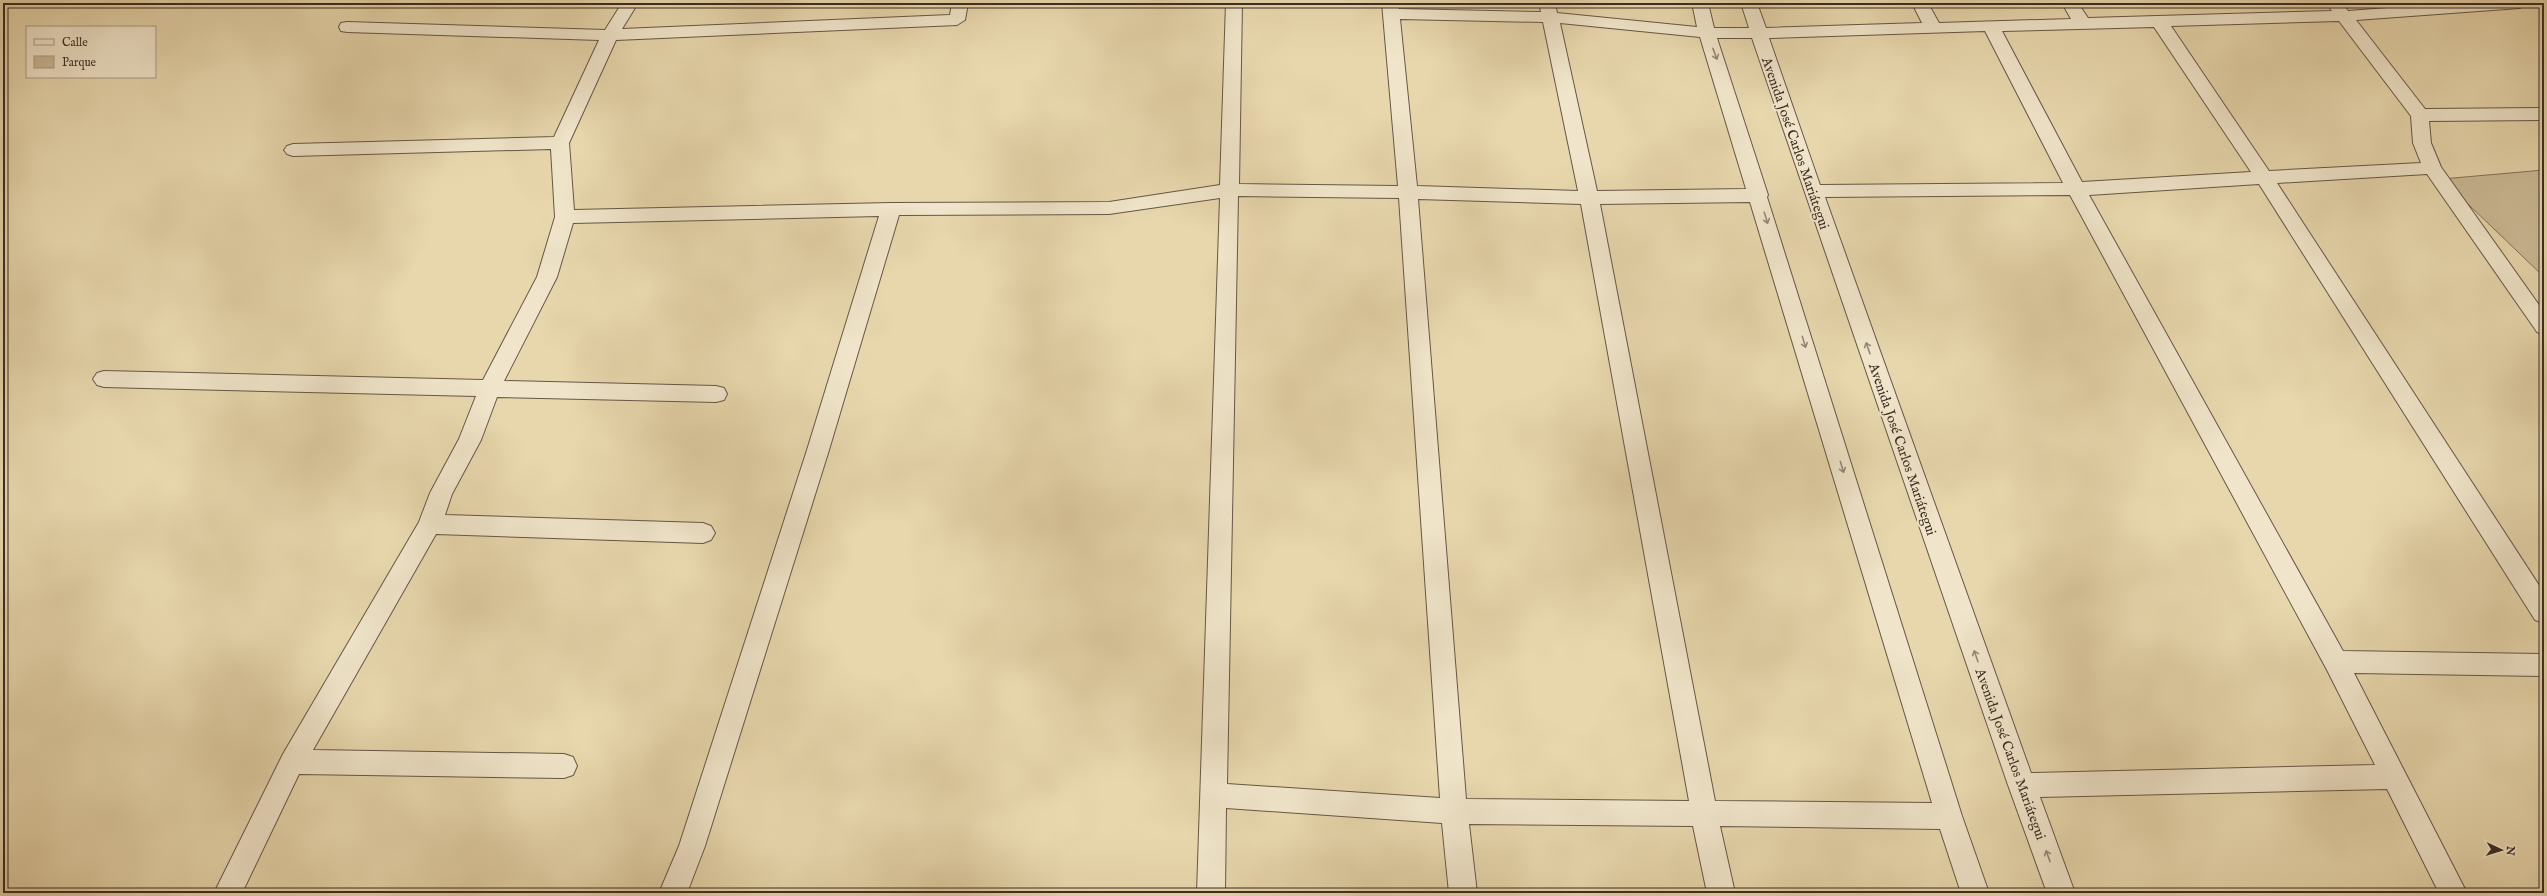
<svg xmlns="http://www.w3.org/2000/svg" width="2547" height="896" font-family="'IM FELL English',serif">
	<rect width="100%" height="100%" fill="#e8d7ad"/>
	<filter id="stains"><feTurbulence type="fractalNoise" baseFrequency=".005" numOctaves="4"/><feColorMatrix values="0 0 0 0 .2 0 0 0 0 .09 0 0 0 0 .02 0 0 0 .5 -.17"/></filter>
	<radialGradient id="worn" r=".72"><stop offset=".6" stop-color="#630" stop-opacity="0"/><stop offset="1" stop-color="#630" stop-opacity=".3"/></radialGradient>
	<path fill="#cbba96" stroke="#83735c" d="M2544,170v107l-102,-98z"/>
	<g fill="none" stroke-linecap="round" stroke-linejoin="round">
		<defs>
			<path id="minor" d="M622,3h16l-16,26 328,-14 2,-12h16l-3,17 -8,5 -341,15 -47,103 5,67 317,-7 218,-1 111,-17 6,-182h16l-3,181 159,2 -16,-183h16l1,6 142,3 -2,-9h16l2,10 140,14 -5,-24h16l6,25h35l-8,-25h16l9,25 156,-5 -10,-20h16l11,20 132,-4 -9,-16h16l10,15 244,-7 -3,-4 4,-4h10l5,8 105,-8h75l-8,5 -164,12 69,89 119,-1v12l-115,1 2,22 10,24 103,145v23l-7,-3 -110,-158 -150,9 267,410v30l-9,-3 -276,-436 -170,11 254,456 201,3v22l-190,-3 113,220h-28l-52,-104 -347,8 35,96h-28l-39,-108 -256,-747h-35l51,157 -1,2 195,619 27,77h-28l-21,-64 -220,-3 15,67h-28l-14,-67 -224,-2 8,69h-28l-7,-70 -216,-15 -1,85h-28l23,-695 -111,16 -210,1 -70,235 -124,396 -18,47h-28l20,-47 128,-396 72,-234 -306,7 -16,54 -53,104 212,5 8,2 3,6 -3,6 -8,2 -219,-5 -16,43 -29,54 -7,21 258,8 8,3 4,7 -4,7 -8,3 -267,-9 -123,216 251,4 9,3 4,9 -4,9 -9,3 -265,-4 -57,119h-28l69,-139 136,-232 11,-29 29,-54 17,-43 -372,-9 -7,-2 -4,-6 4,-6 7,-2 379,9 54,-103 18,-60 -4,-68 -258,7 -6,-2 -3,-4 3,-4 6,-2 261,-7 45,-97 -252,-8 -6,-1 -2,-4 2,-4 6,-1 258,8zM1400,19l143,3 35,169 -161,-5zM2339,21l72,95 2,27 8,20 -152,8 -98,-145zM1560,23l140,14 46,152 -149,2zM2154,27l97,145 -169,10 -80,-151zM1985,31l78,152 -243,2 -51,-147zM2070,195l257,475 48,95 -344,8 -206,-576zM1238,196l161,2 41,600 -213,-14zM1418,199l163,5 108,597 -223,-2zM1750,202l182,601 -217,-2 -115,-597z"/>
		</defs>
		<use href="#minor" stroke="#665746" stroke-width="2"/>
		<use href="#minor" fill="#f0e5ca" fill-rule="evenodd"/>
	</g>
	<defs><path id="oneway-shaft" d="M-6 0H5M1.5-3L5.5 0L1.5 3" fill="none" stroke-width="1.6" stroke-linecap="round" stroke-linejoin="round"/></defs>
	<g stroke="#968876">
		<use href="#oneway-shaft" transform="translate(1715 54) rotate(70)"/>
		<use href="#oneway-shaft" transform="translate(1766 218) rotate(73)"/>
		<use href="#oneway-shaft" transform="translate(1804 342) rotate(73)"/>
		<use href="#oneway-shaft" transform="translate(1868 348) rotate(-109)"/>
		<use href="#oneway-shaft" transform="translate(1842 467) rotate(73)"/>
		<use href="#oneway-shaft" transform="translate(1976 656) rotate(-109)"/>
		<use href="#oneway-shaft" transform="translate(2048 856) rotate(-110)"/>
	</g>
	<g text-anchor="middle" stroke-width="4" stroke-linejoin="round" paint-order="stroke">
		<g font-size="14" fill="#3b2c23" stroke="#f0e5ca">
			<text transform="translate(1796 143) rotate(71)" y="5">Avenida José Carlos Mariátegui</text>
			<text transform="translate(1903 449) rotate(71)" y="5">Avenida José Carlos Mariátegui</text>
			<text transform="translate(2011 754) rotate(70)" y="5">Avenida José Carlos Mariátegui</text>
		</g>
	</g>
	<rect width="2547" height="896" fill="none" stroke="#e8d7ad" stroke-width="16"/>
	<rect x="4" y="4" width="2539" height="888" fill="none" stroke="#3b2c23" stroke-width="2"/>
	<rect x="8" y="8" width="2531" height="880" fill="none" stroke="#3b2c23"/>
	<rect x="26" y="26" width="130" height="52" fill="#f0e5ca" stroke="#a89b87"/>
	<rect x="34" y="39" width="20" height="6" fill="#f0e5ca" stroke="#a89b87"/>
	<text x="62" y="46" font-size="12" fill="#3b2c23">Calle</text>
	<rect x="34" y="56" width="20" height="12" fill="#cbba96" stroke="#a89b87"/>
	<text x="62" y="66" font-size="12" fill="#3b2c23">Parque</text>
	<g transform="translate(2501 850) rotate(94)" stroke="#f0e5ca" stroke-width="3" paint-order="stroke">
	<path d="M0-3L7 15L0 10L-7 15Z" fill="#3b2c23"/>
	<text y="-6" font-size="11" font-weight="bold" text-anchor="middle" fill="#3b2c23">N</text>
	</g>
	<rect width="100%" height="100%" filter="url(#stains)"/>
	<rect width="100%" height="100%" fill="url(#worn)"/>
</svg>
